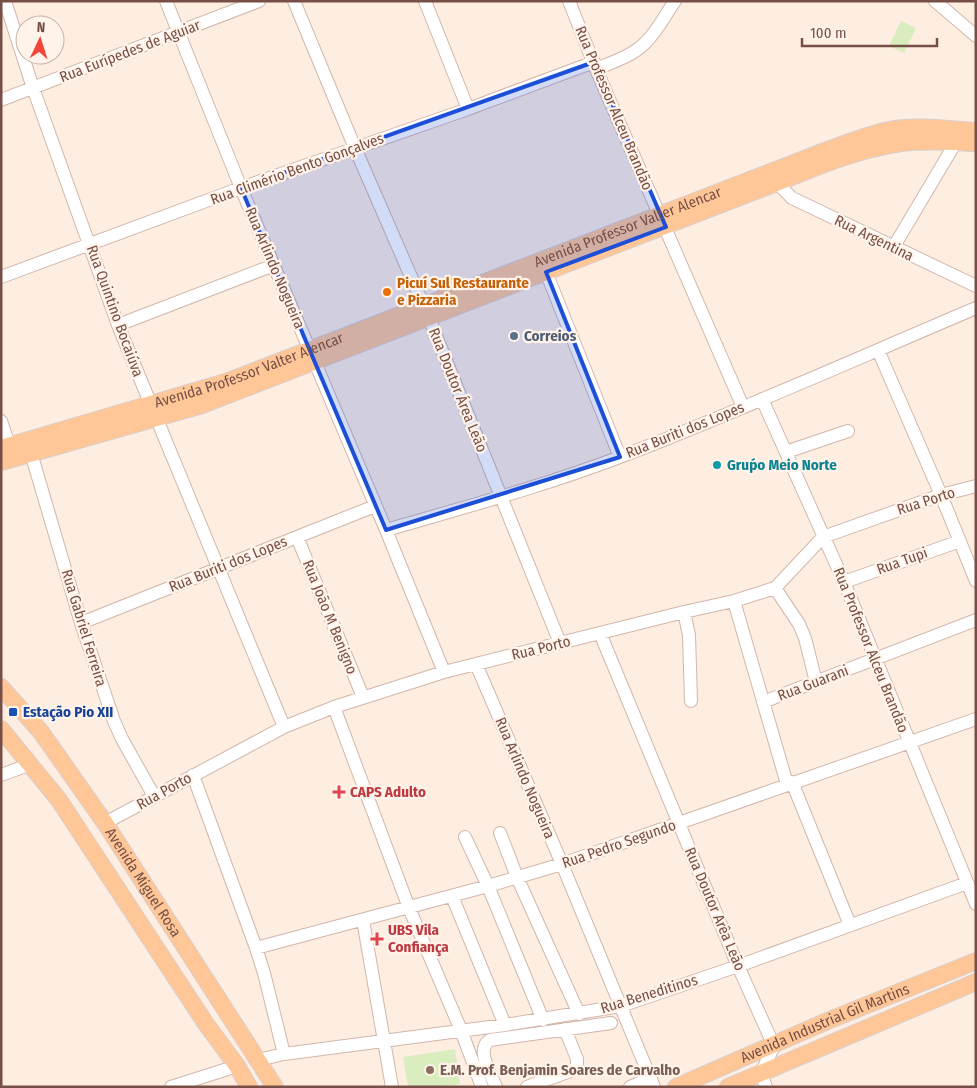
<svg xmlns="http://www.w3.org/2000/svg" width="977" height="1088" font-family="'Fira Sans Condensed',sans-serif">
	<rect width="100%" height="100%" fill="#feeee2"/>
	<path fill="#daedbf" d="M901,21l15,7 -12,25 -15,-7z
		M455,1049l5,35 -23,3h-29l-5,-30z"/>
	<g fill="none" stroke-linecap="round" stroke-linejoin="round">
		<defs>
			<path id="minor" d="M5,1l28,87 85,237 166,402
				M166,1l75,187 145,342 58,142
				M294,1l61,147 74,170 131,325
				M425,1l43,108
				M569,1l27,68 147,338
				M935,1l41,35
				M596,69c17,-7 36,-13 49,-26 12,-11 20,-28 30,-42
				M1,100l258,-99
				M773,177l4,6 15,15 184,88
				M893,248l63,-106
				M546,272l74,185
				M1,277l240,-89 227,-79 126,-47
				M118,325l156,-60
				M878,350l63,145 35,86
				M762,399l82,183 132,322
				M1,421l11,33
				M786,452l62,-21
				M31,453l50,170 33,98 8,18 32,57
				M386,530c79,-23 158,-44 234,-73 120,-46 238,-99 356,-149
				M297,537l66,160
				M844,582l116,-41
				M775,588l24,36 6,14 11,44
				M734,601l53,183
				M684,612l5,23 2,66
				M81,623l294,-117
				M600,633l138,333 36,80 -13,27 5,14
				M476,664l86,200 92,223
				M763,702l213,-82
				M334,707l75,201 52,122 21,57
				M1,775l30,-11
				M193,775l63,173 8,25 20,81
				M792,782l58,143
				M105,823l179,-96 50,-20 110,-35 240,-60 50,-11 41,-13 48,-51 118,-42 35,-9
				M500,833l17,44 62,137
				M465,837l23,49 55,134
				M452,896l53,129
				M363,920l29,167
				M256,948l232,-62 74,-22 414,-145
				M258,1060l26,-6 221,-29 116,-19 117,-40 229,-83
				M171,1087l66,-21
				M496,1087c-5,-13 -21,-38 -6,-47l121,-17
				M527,1087l46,-17 4,-4v-7l-12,-30
				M630,1087l21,-9"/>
			<g id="major">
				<path id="s1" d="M1,448l225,-66 599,-231c23,-8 46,-18 70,-22 26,-4 54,1 81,2"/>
				<path d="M1,462l201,-57 548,-212c48,-17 95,-41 145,-49 27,-4 54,-2 81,-1"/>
				<path id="s2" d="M1,687l40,45 64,91 170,264"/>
				<path d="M1,729l58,71 147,224 31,42 12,21"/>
				<path id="s3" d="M676,1087l156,-68 144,-58"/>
				<path d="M728,1087l248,-105"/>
			</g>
		</defs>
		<use href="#minor" stroke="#d2b6aa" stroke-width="14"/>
		<use href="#major" stroke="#d9cecb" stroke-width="18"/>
		<use href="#minor" stroke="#fff" stroke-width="12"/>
		<use href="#major" stroke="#ffc798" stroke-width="16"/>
	</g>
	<path fill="#1d4ed8" fill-opacity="0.2" stroke="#1d4ed8" stroke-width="4" stroke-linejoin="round" d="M594,62l72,165 -120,45 74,185 -234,73 -145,-342z"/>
	<circle fill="#e8710a" stroke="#fff3ea" stroke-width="2" cx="387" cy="292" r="5"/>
	<circle fill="#5c6f8a" stroke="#fff3ea" stroke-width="2" cx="514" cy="336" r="5"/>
	<circle fill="#0f9aa8" stroke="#fff3ea" stroke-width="2" cx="717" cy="465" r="5"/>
	<rect fill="#1a4fb4" stroke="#fff3ea" stroke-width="2" x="8" y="707" width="10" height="10" rx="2.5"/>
	<g fill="#e0444e" stroke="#fff3ea" stroke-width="2">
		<path d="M336.5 784.5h5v5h5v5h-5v5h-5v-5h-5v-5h5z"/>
		<path d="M374.5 931.5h5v5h5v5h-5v5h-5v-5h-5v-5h5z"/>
	</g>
	<circle fill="#8d6e63" stroke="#fff3ea" stroke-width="2" cx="430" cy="1070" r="5"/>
	<g text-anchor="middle" stroke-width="4.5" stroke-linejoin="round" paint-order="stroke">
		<g font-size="15" fill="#784f46" stroke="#fff3ea">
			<text transform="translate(130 51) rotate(-21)" y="5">Rua Eurípedes de Aguiar</text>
			<text transform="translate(614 108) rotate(67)" y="5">Rua Professor Alceu Brandão</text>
			<text transform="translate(297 169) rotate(-20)" y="5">Rua Climério Bento Gonçalves</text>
			<text dy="5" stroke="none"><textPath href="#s1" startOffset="665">Avenida Professor Valter Alencar</textPath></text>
			<text transform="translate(874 238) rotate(26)" y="5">Rua Argentina</text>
			<text transform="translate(275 268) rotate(67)" y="5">Rua Arlindo Nogueira</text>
			<text transform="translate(115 311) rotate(70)" y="5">Rua Quintino Bocaiúva</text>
			<text dy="5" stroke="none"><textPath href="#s1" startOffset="260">Avenida Professor Valter Alencar</textPath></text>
			<text transform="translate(458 390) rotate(68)" y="5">Rua Doutor Área Leão</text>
			<text transform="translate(685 430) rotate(-22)" y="5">Rua Buriti dos Lopes</text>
			<text transform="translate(926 501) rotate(-18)" y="5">Rua Porto</text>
			<text transform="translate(902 561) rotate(-20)" y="5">Rua Tupi</text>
			<text transform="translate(228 564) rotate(-22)" y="5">Rua Buriti dos Lopes</text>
			<text transform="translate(330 617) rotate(68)" y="5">Rua João M Benigno</text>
			<text transform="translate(84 628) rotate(73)" y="5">Rua Gabriel Ferreira</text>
			<text transform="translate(541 648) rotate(-14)" y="5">Rua Porto</text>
			<text transform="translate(871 650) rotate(68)" y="5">Rua Professor Alceu Brandão</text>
			<text transform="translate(813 683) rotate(-21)" y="5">Rua Guarani</text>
			<text transform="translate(525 778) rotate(67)" y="5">Rua Arlindo Nogueira</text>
			<text transform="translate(164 791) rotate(-29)" y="5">Rua Porto</text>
			<text transform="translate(619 844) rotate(-19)" y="5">Rua Pedro Segundo</text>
			<text dy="5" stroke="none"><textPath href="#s2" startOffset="242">Avenida Miguel Rosa</textPath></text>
			<text transform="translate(715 909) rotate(67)" y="5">Rua Doutor Arêa Leão</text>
			<text transform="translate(649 994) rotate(-17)" y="5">Rua Beneditinos</text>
			<text dy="5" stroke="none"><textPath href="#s3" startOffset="162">Avenida Industrial Gil Martins</textPath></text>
		</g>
		<g font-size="15" font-weight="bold" fill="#c56008" stroke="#fff3ea" text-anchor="start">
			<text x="397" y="288">Picuí Sul Restaurante<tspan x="397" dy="17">e Pizzaria</tspan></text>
		</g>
		<g font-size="15" font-weight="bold" fill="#4e5e75" stroke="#fff3ea" text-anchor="start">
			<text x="524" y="341">Correios</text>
		</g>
		<g font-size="15" font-weight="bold" fill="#0d838f" stroke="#fff3ea" text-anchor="start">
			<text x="727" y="470">Gruṕo Meio Norte</text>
		</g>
		<g font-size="15" font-weight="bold" fill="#164399" stroke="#fff3ea" text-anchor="start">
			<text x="23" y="717">Estação Pio XII</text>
		</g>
		<g font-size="15" font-weight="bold" fill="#be3a42" stroke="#fff3ea" text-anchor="start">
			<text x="350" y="797">CAPS Adulto</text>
			<text x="388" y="935">UBS Vila<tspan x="388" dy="17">Confiança</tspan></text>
		</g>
		<g font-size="15" font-weight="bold" fill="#785e54" stroke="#fff3ea" text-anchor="start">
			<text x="440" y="1075">E.M. Prof. Benjamin Soares de Carvalho</text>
		</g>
	</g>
	<rect width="977" height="1088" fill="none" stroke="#784f46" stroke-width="5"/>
	<g transform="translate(40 40) rotate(4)"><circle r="24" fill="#fff3ea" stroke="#c9b1a8"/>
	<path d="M0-4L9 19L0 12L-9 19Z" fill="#f4453b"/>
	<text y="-8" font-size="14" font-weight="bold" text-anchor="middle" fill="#784f46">N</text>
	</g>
	<path d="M802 38v8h135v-8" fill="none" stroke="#784f46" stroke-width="2.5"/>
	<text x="810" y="38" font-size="15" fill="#784f46" stroke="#fff3ea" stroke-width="4" paint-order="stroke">100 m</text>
</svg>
